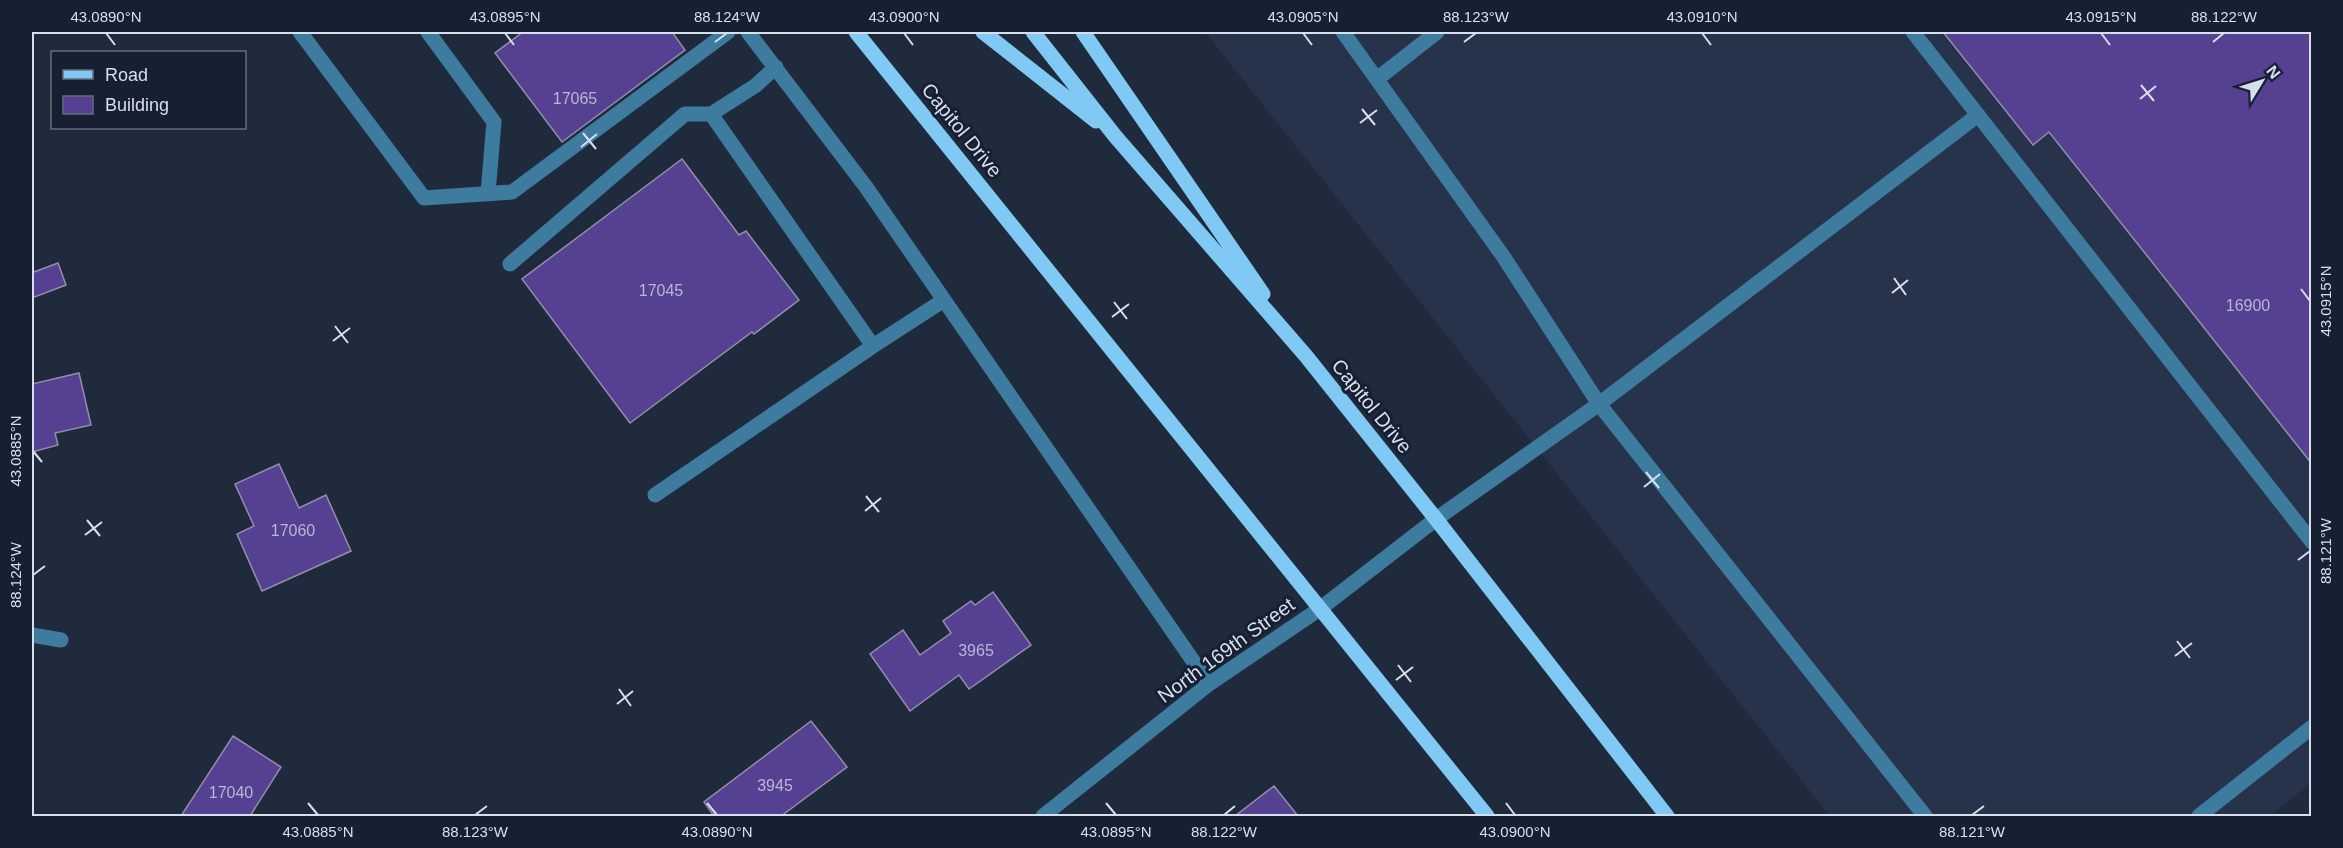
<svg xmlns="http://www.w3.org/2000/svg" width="2343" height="848" font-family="Helvetica,sans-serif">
	<rect width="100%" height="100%" fill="#202a3d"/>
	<path fill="#27334b" d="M1205,32h1106v751l-41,33h-440z"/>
	<path fill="#564091" stroke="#938ea9" stroke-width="1.5" d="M523,32h149l13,18 -123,92 -67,-89z
		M1943,32h369v432l-263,-332 -16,13z
		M682,159l57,76 7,-4 53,69 -45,34 -2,-2 -122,91 -108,-144z
		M58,263l8,22 -34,13v-32l2,6z
		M79,373l12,52 -36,8 3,12 -26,7v-68z
		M279,464l20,44 27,-13 25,56 -89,40 -25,-57 17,-8 -19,-42z
		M993,592l38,53 -62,44 -10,-14 -49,36 -40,-57 33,-24 17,25 31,-22 -8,-12 28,-20 4,4z
		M811,721l36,46 -66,49h-67l-10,-14z
		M233,736l48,31 -31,49h-69z
		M1274,786l24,30h-63z"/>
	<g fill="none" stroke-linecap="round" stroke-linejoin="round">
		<path stroke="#3d7c9f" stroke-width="15" d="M300,32l124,166 88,-6 216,-160
			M428,32l66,90 -6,71
			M748,32l118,155 343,497
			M1343,32l160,224 96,148 326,412
			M1913,32l399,510
			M776,67l-21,19 -44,28 162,232 71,-46
			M1377,79l60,-47
			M510,264l175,-150h26
			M655,495l218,-149
			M32,635l29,5
			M1043,816l166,-132 112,-76 115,-89 163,-115 379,-289
			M2199,816l113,-89"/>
		<path stroke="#80c9f4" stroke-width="15" d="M856,32l631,784
			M983,32l113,89
			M1033,32l82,104 191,220 130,163 231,297
			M1083,32l180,262"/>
	</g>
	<path fill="none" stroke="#d8dfec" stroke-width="2" d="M106,33l9,12M505,33l9,12M904,33l9,12M1303,33l9,12M1702,33l9,12M2101,33l9,12M715,42l12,-9M1464,42l12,-9M2213,42l11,-9M2141,85l13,16M2140,99l16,-13M1362,109l13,16M1360,123l17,-13M583,133l13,16M581,147l16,-13M1894,278l12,17M2301,289l9,12M1892,293l16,-13M1114,302l13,17M1112,317l17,-13M335,326l13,17M333,341l17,-13M33,451l9,11M1646,472l13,16M1644,487l16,-13M866,496l13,16M865,511l16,-13M87,520l13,16M85,535l17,-13M2298,560l12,-9M33,575l12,-9M2177,641l13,17M2175,656l17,-13M1398,665l13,17M1396,680l17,-13M619,689l12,17M617,704l16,-13M308,803l10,12M707,803l10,12M1106,803l10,12M1506,803l9,12M475,815l12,-9M1224,815l11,-9M1972,815l12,-9"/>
	<g text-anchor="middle" stroke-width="6" stroke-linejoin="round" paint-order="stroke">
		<g font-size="16" fill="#b8b7d5">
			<text x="575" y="104">17065</text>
			<text x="661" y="296">17045</text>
			<text x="2248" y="311">16900</text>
			<text x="293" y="536">17060</text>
			<text x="976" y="656">3965</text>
			<text x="775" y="791">3945</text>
			<text x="231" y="798">17040</text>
		</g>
		<g font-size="20" fill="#d8dfec" stroke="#172033">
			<text transform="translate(962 130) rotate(51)" y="7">Capitol Drive</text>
			<text transform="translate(1372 406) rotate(51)" y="7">Capitol Drive</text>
			<text transform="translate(1226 650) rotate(-36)" y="7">North 169th Street</text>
		</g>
	</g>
	<rect width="2343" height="848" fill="none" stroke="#172033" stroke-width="66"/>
	<rect x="51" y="51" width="195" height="78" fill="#172033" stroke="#646c7d" stroke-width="1.5"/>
	<rect x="63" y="70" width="30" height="9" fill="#80c9f4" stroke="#646c7d" stroke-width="1.5"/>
	<text x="105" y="81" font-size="18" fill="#d8dfec">Road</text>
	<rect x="63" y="96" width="30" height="18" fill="#564091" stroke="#646c7d" stroke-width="1.5"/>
	<text x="105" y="111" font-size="18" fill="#d8dfec">Building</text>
	<g transform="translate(2262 81) rotate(52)" stroke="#172033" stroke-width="4.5" paint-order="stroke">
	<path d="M0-4.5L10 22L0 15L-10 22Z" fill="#d8dfec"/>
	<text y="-9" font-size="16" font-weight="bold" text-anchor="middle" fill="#d8dfec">N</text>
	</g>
	<rect x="33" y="33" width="2277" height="782" fill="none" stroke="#d8dfec" stroke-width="2"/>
	<g font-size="15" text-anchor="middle" fill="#d8dfec">
		<text x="106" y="22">43.0890°N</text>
		<text x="505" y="22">43.0895°N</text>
		<text x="727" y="22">88.124°W</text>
		<text x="904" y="22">43.0900°N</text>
		<text x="1303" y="22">43.0905°N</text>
		<text x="1476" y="22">88.123°W</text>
		<text x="1702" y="22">43.0910°N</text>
		<text x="2101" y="22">43.0915°N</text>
		<text x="2224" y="22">88.122°W</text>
		<text transform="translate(2326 301) rotate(-90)" y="5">43.0915°N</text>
		<text transform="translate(16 451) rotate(-90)" y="5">43.0885°N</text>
		<text transform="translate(2326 551) rotate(-90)" y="5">88.121°W</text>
		<text transform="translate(16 575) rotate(-90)" y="5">88.124°W</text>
		<text x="318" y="837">43.0885°N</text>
		<text x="475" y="837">88.123°W</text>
		<text x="717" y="837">43.0890°N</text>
		<text x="1116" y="837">43.0895°N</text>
		<text x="1224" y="837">88.122°W</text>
		<text x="1515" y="837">43.0900°N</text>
		<text x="1972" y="837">88.121°W</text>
	</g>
</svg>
